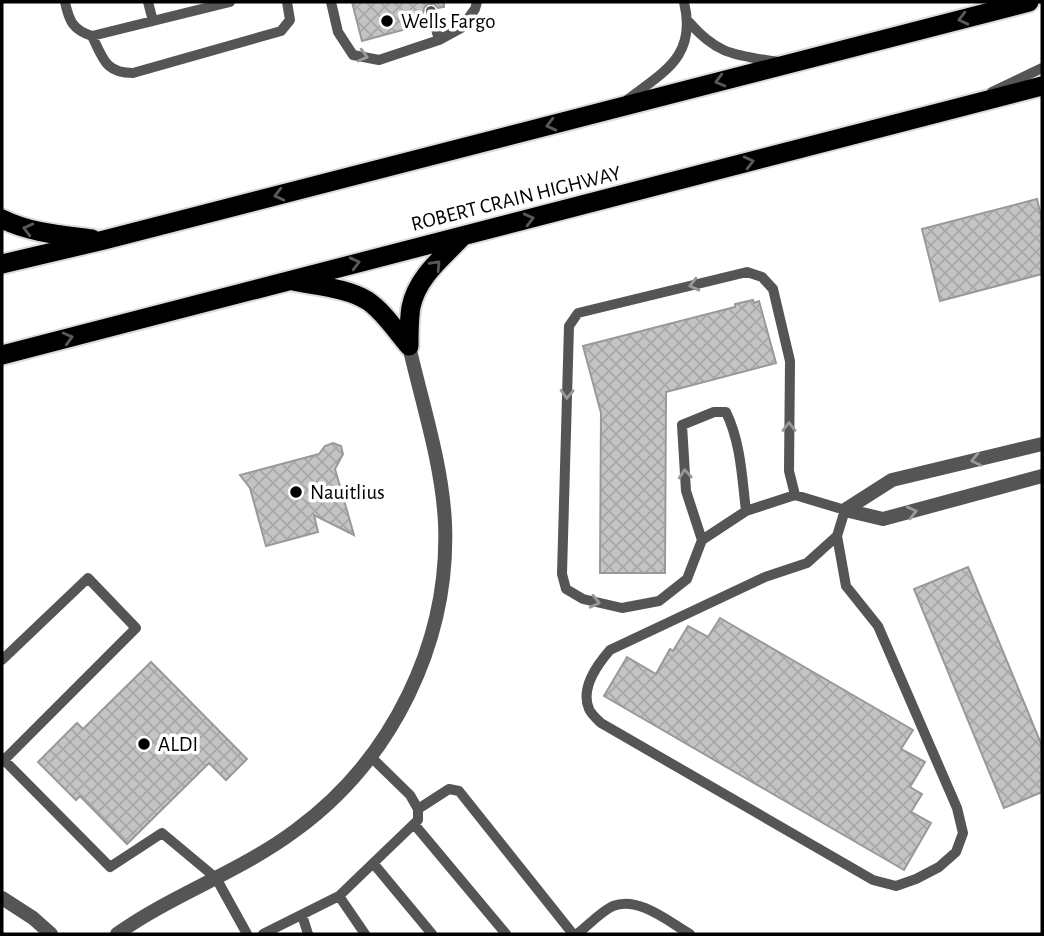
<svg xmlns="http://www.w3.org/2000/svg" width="1044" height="936" font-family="'Alegreya Sans',sans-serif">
	<defs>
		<pattern id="building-cross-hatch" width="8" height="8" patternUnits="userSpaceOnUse" patternTransform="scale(1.75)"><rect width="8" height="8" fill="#c4c4c4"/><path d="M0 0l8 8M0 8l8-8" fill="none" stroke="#a7a7a7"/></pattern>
	</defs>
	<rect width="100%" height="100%" fill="#fff"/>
	<path fill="url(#building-cross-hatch)" stroke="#999" stroke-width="2" d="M352,2h92v5l-6,1 -4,-4h-6l-4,4 -1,5 -9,2 3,11 -55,15z
		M1037,199l5,21v54l-102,27 -18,-72z
		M753,300l1,3 5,-2 17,62 -110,29 -1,181h-65l1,-160 -18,-67 152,-39v-3z
		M333,443l8,3 2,8 -8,15 19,66 -40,-20 4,17 -52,14 -16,-58 -10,-13 79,-21 6,-8z
		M968,567l74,179v46l-38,16 -90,-219z
		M720,618l193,112 -12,19 24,13 -15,25 12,7 -11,18 20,11 -27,47 -300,-174 23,-39 29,17 14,-25 3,2 15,-25 20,11z
		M151,662l96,97 -21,21 -17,-17 -82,81 -47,-48 -4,4 -38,-38 39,-39 6,6z"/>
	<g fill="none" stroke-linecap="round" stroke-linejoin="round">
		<defs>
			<path id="trunk" d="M2,219c28,14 60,16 90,20
				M2,264l102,-24 925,-238
				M293,281c24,5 55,7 75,20 16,11 28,30 41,45
				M409,346c0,-13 0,-27 2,-39 6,-30 32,-50 52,-71
				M2,355l1040,-269"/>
		</defs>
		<use href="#trunk" stroke="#dbdbdb" stroke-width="23"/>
		<path stroke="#555" stroke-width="10" d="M65,2c4,19 8,28 27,34l138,-34
			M148,2l5,19
			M331,2l7,30 15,23 26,5 60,-20 22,-12 14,-19 2,-7
			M431,11l8,29
			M689,22c29,34 48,33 89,40
			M92,36c11,22 13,37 41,37l148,-42 9,-11 -3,-18
			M992,92l50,-24
			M627,100c38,-29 70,-44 57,-98
			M795,495l-6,-24 1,-110 -17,-72 -11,-12 -15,-5 -169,41 -9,13 -7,248 4,15 17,10 39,9 37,-7 28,-22 15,-39 44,-29 49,-16 50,15 -8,26 -30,27 -42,14 -155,73c-13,15 -30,38 -21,59 2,5 8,10 12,14l272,157 23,6 20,-7 23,-12 17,-15 7,-19 -6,-25 -79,-182 -32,-40 -9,-50
			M702,540l-16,-49 -4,-66 32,-13h12c15,31 16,66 20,99
			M2,660l86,-82 48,50 -134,134
			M2,758l108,109 52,-34 54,45 31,56
			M418,809l31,-20 10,2 114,143
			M414,824l92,110
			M373,863l59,71
			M339,896l26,38
			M302,915l6,19
			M263,934l76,-38 79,-76v-11l-8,-14 -39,-38
			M577,934c11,-8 23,-22 36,-28 26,-10 56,16 77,28"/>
		<path stroke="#555" stroke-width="14" d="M845,510l47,-30 150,-36
			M845,510l38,9 159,-43
			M2,898l31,20 18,16
			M117,934c56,-40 123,-62 179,-104 96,-70 154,-188 149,-307 -3,-60 -23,-120 -36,-177"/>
		<use href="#trunk" stroke="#000" stroke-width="19"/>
	</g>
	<defs><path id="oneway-chevron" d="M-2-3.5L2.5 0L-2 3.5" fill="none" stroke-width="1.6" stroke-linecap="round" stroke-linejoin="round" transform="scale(1.75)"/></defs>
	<g stroke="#595959">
		<use href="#oneway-chevron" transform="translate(963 19) rotate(166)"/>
		<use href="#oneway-chevron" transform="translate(720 81) rotate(165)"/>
		<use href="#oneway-chevron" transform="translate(551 125) rotate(166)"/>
		<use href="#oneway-chevron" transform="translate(749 162) rotate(-14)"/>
		<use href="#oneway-chevron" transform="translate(279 195) rotate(166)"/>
		<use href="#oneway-chevron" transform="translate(529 219) rotate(-14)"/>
		<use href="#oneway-chevron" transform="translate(28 229) rotate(-166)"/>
		<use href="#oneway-chevron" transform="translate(355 263) rotate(-14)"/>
		<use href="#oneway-chevron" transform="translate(436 265) rotate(-47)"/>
		<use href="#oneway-chevron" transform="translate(68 338) rotate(-15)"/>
	</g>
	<g stroke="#999">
		<use href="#oneway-chevron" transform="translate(363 56) rotate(15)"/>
		<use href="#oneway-chevron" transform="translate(694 285) rotate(166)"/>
		<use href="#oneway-chevron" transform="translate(567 394) rotate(92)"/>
		<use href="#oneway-chevron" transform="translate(789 427) rotate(-90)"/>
		<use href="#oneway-chevron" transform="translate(976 460) rotate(167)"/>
		<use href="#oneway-chevron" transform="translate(685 474) rotate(-94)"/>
		<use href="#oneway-chevron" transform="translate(912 512) rotate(-14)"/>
		<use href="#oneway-chevron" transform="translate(595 602) rotate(13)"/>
	</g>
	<g fill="#000" stroke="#fff" stroke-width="2.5">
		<circle cx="387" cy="21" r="7"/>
		<circle cx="296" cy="492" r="7"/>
		<circle cx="144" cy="744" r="7"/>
	</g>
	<g text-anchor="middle" stroke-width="7" stroke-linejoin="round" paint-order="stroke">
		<g font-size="21" fill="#000" stroke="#fff" text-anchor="start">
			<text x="401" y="28">Wells Fargo</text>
			<text x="310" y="499">Nauitlius</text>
			<text x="158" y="751">ALDI</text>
		</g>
		<g font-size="21" fill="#000" stroke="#fff">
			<text transform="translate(516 198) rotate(-14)" y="7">ROBERT CRAIN HIGHWAY</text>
		</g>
	</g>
	<rect width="1044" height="936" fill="none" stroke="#000000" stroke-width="7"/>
</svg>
